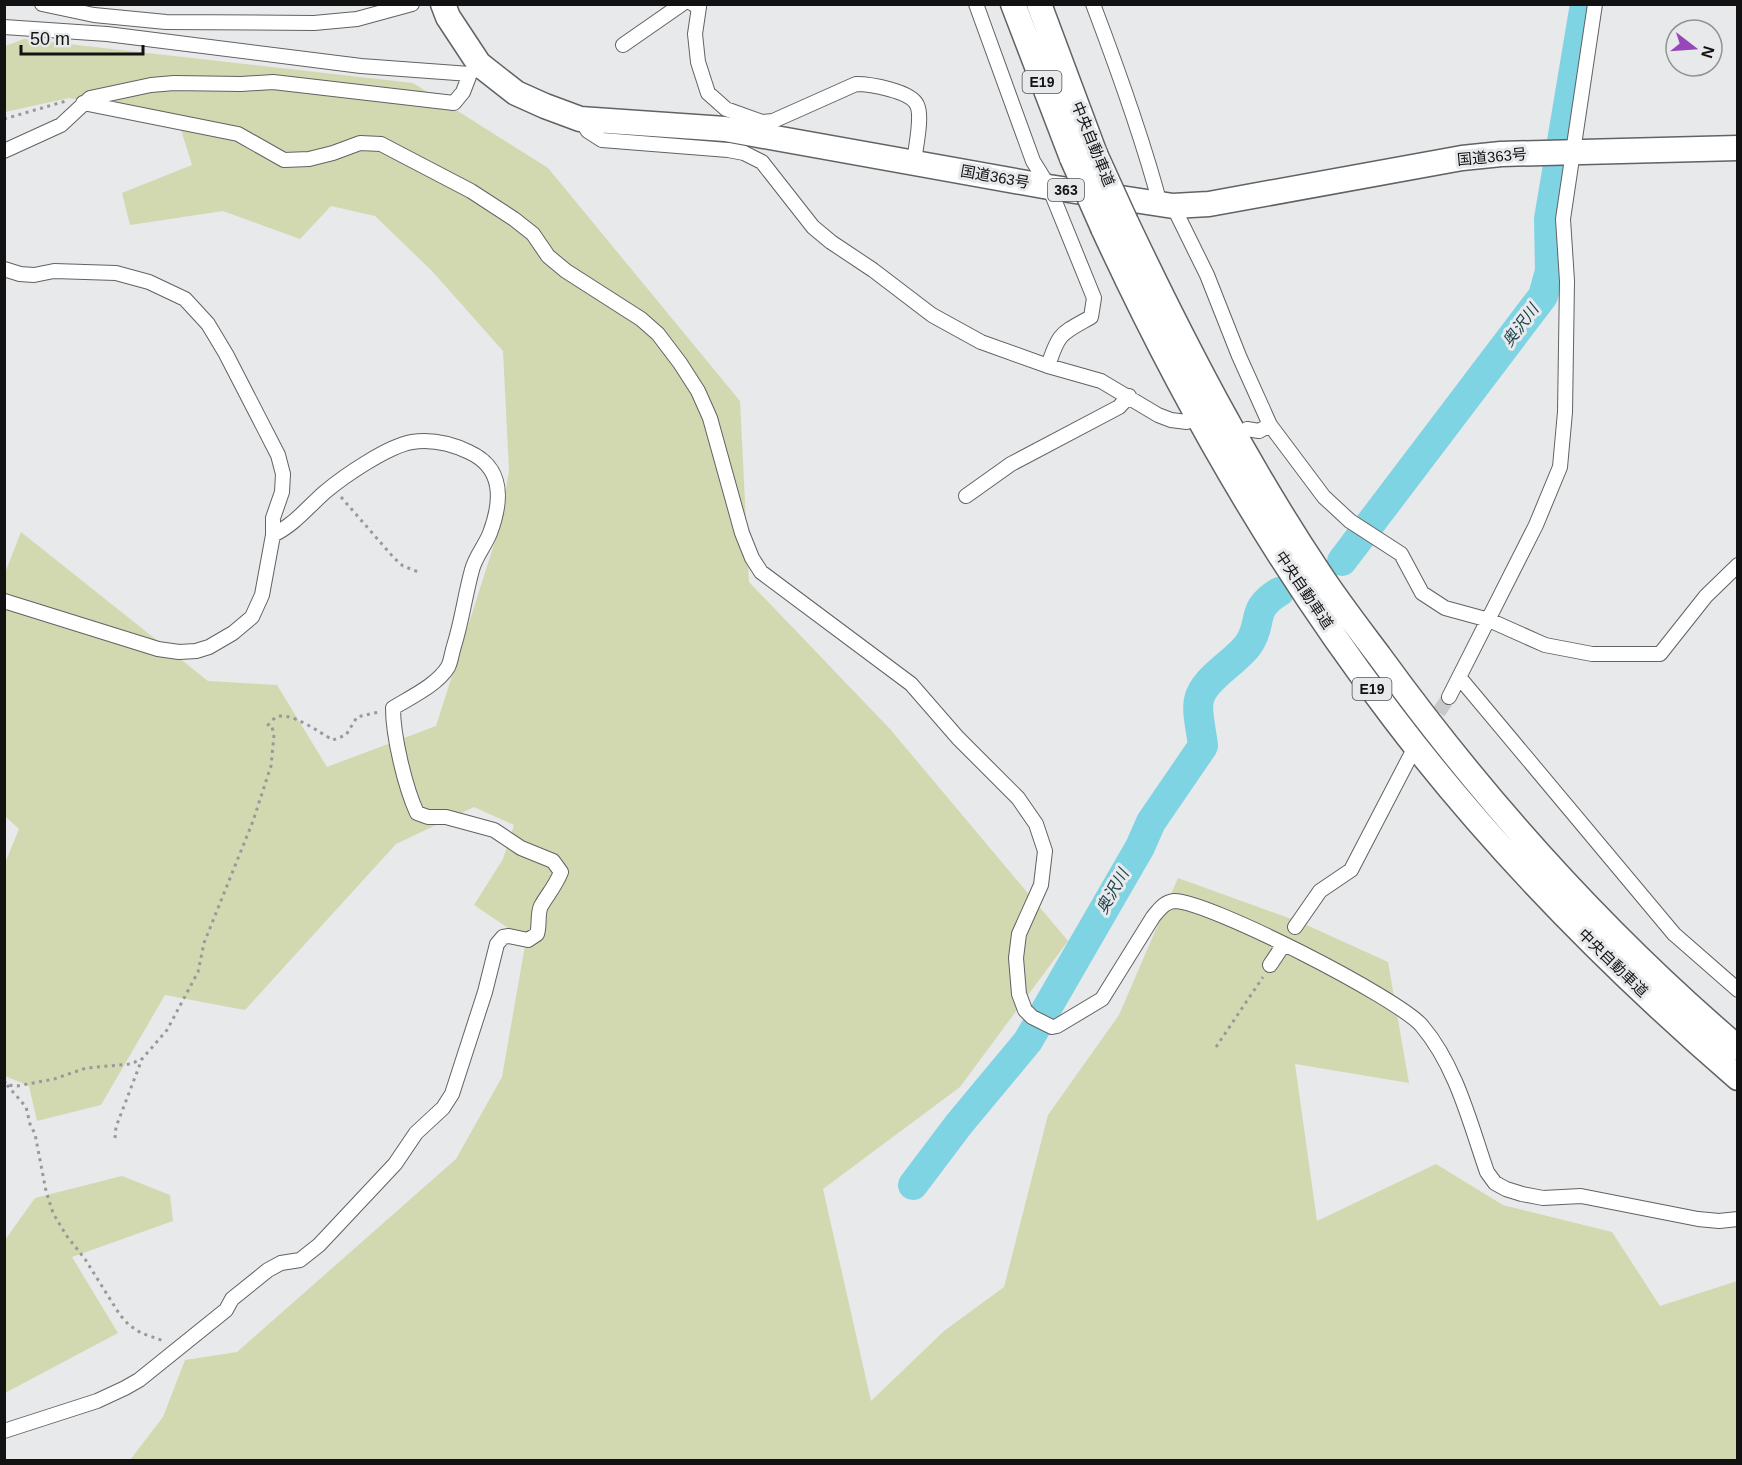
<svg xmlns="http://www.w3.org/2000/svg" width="1742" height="1465" font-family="Helvetica,'Noto Sans JP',sans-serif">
	<rect width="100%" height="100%" fill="#e7e9eb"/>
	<path fill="#d2d9b0" d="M24,39l389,44 135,85 192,233 9,181 141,147 178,212 -108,146 -137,102 48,212 73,-70 60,-44 44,-172 71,-100 59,-137 122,44 88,40 21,121 -114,-19 22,157 119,-57 67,41 109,27 48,74 77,-25v179h-1607l33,-43 22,-57 52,-8 219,-193 46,-82 24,-137 -52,-35 29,-46 11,-34 -40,-18 -78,37 -151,166 -80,-15 -64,110 -64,16 -8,-35 -24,-10v-213l14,-34 -14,-13v-243l16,-41 187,149 69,4 50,82 109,-41 63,-197 10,-58 -6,-120 -71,-80 -57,-55 -44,-10 -31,33 -77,-28 -93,14 -8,-32 70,-28 -15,-48 -108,-19 -64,14v-66z
		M122,1176l48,19 3,26 -101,36 46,76 -113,60v-153l30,-42z"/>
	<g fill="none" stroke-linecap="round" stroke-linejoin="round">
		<path stroke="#7fd4e4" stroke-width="30" d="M1342,561l201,-265 7,-25 -1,-52 36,-215
			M913,1185l46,-61 69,-83 112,-194 11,-25 52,-76c-1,-12 -7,-35 -4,-46 4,-21 37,-38 49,-55 16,-22 1,-35 31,-53"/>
		<path stroke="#c7c9cb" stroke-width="14" stroke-dasharray="14 7" stroke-linecap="butt" d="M1415,747l34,-50"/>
		<defs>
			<path id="street" d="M42,4l52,11 72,7 148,1 43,-4 55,-15
				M693,4l6,3 -4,27 3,28 10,31 18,16 36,13
				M976,4l57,157 16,26 45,111 -3,19c-30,17 -32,15 -43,49
				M1093,4c25,66 49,132 67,200
				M4,27l103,7 254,32 109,8 5,-5
				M623,45l59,-41
				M83,103l155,31 46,26 25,-1 24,-6 27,-10 21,1 90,47 43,28 19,15 15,22 18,15 75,48 17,15 22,29 18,28 12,27 32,115 10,25 9,14 150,112 47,54 60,60 18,26 9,27 -4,34 -22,49 -3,24 3,36 6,16 7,7 20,10 5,-1 45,-27 51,-82c6,-7 11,-15 21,-16 33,-1 226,98 248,125 34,40 48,97 65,146l8,11 11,6 16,5 21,4 38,-2 117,23 21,2 19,-2
				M580,119l8,12 14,9 126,10 16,3 18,9 51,65 18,15 42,28 59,45 49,27 67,24 53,15 57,34 13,5 16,2
				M759,135l3,-13 11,-1 83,-37c14,0 55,7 61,21 6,12 -2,44 -3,58
				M4,151l57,-26 29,-27 61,-13 23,-2 67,1 32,-2 181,21 9,-11 7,-18
				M1173,206l34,69 32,81 31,69 54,72 26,24 51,33 21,39 23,15 44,12 56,25 47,9h68l46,-58 32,-31
				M4,269l16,5 14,1 20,-4 62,2 33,9 36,17 23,25 18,30 52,101 5,19 -1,18 -9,26v17l-11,60 -10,22 -19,16 -24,14 -13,4 -17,1 -21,-3 -154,-48
				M1247,429l12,2 11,-6
				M966,496l45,-32 108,-57 10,-11
				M1459,677l215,257 64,56
				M1449,697l87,-172 24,-58 5,-55 2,-131 -4,-62 32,-215
				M1295,927l25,-36 31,-21 64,-123
				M1270,965l14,-21
				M4,1431l93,-30 28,-13 14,-8 87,-70 6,-11 36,-29 13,-7 19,-3 19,-15 76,-81 21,-31 27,-25 9,-14 33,-102 12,-48 6,-7 6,-1 19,4 9,-6c3,-9 0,-20 4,-28 7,-12 15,-21 20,-34l-8,-11 -32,-13 -27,-18 -48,-13h-18l-11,-4c-12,-26 -24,-77 -24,-105 18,-11 44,-23 55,-41 3,-6 4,-15 6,-21 8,-25 11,-51 18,-76 3,-13 13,-24 18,-37 12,-32 14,-65 -21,-81 -19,-9 -37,-13 -57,-10 -24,4 -68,34 -87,50 -17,15 -31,33 -52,43"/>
			<path id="highway" d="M443,4l5,13 31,47 37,29 29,13 35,13 145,10 324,58 124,19 36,-2 253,-46 39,-4 237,-6
				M1013,4l59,154
				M1039,4l56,150
				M1126,222c57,120 119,240 193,351 19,29 40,56 61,84 104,143 223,276 358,391
				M1103,228c79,172 175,339 290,489 101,133 219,252 345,361"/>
		</defs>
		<use href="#street" stroke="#616263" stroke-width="16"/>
		<use href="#highway" stroke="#616263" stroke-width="27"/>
		<path stroke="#98999b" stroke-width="3" stroke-dasharray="3 4.5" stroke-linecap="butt" d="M4,119l62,-18
			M341,497l53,61 9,8 18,7
			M1216,1047l47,-70
			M4,1081l3,4 10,1 37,-7 32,-11 45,-4 10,-5
			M7,1085l19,22 4,17 5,10 11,57 7,22 13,22 19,24 35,56 9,10 12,8 23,8
			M115,1138l1,-11 26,-68 25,-29 31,-58 6,-29 49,-122 18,-55 3,-31 -2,-8 -4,-2c2,-2 4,-5 7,-7 13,-9 45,15 58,22l13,-5 11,-18 22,-5"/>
		<use href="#street" stroke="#fff" stroke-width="14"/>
		<use href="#highway" stroke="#fff" stroke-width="24"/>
		<defs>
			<path id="highway-bridge" d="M1095,154l31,68
				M1072,158l31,70"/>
		</defs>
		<use href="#highway-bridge" stroke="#616263" stroke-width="27" stroke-linecap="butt"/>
		<use href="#highway-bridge" stroke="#fff" stroke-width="24"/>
	</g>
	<g text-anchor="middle" stroke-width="6" stroke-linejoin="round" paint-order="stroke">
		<g fill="#e7e9eb" stroke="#525254" stroke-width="1.5">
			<rect x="1022.5" y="71" width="39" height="22" rx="4.5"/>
			<rect x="1048" y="179" width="36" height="22" rx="4.5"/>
			<rect x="1352.5" y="678" width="39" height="22" rx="4.5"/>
		</g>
		<g font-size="14" font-weight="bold" fill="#121213">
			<text x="1042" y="87">E19</text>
			<text x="1066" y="195">363</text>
			<text x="1372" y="694">E19</text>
		</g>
		<g font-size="15" fill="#121213" stroke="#e7e9eb">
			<text transform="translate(1093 144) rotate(68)" y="5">中央自動車道</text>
			<text transform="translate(1492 157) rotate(-5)" y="5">国道363号</text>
			<text transform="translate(995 177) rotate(10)" y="5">国道363号</text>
			<text transform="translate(1304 590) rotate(56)" y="5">中央自動車道</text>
			<text transform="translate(1613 963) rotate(44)" y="5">中央自動車道</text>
		</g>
		<g font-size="16" font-style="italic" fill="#1a4149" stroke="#e7e9eb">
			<text transform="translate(1520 325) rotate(-53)" y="6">奥沢川</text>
			<text transform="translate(1112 891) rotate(-61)" y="6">奥沢川</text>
		</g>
	</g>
	<rect width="1742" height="1465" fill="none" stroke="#121213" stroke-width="12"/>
	<g transform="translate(1694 48) rotate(107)"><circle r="28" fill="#e7e9eb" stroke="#929395" stroke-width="1.5"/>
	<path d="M0-4.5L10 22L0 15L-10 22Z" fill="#9648b8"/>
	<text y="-9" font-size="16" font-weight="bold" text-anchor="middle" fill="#121213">N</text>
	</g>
	<path d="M21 45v9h122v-9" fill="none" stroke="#121213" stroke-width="3"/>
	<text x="30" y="45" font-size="18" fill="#121213" stroke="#e7e9eb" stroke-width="4.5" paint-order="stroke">50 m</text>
</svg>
